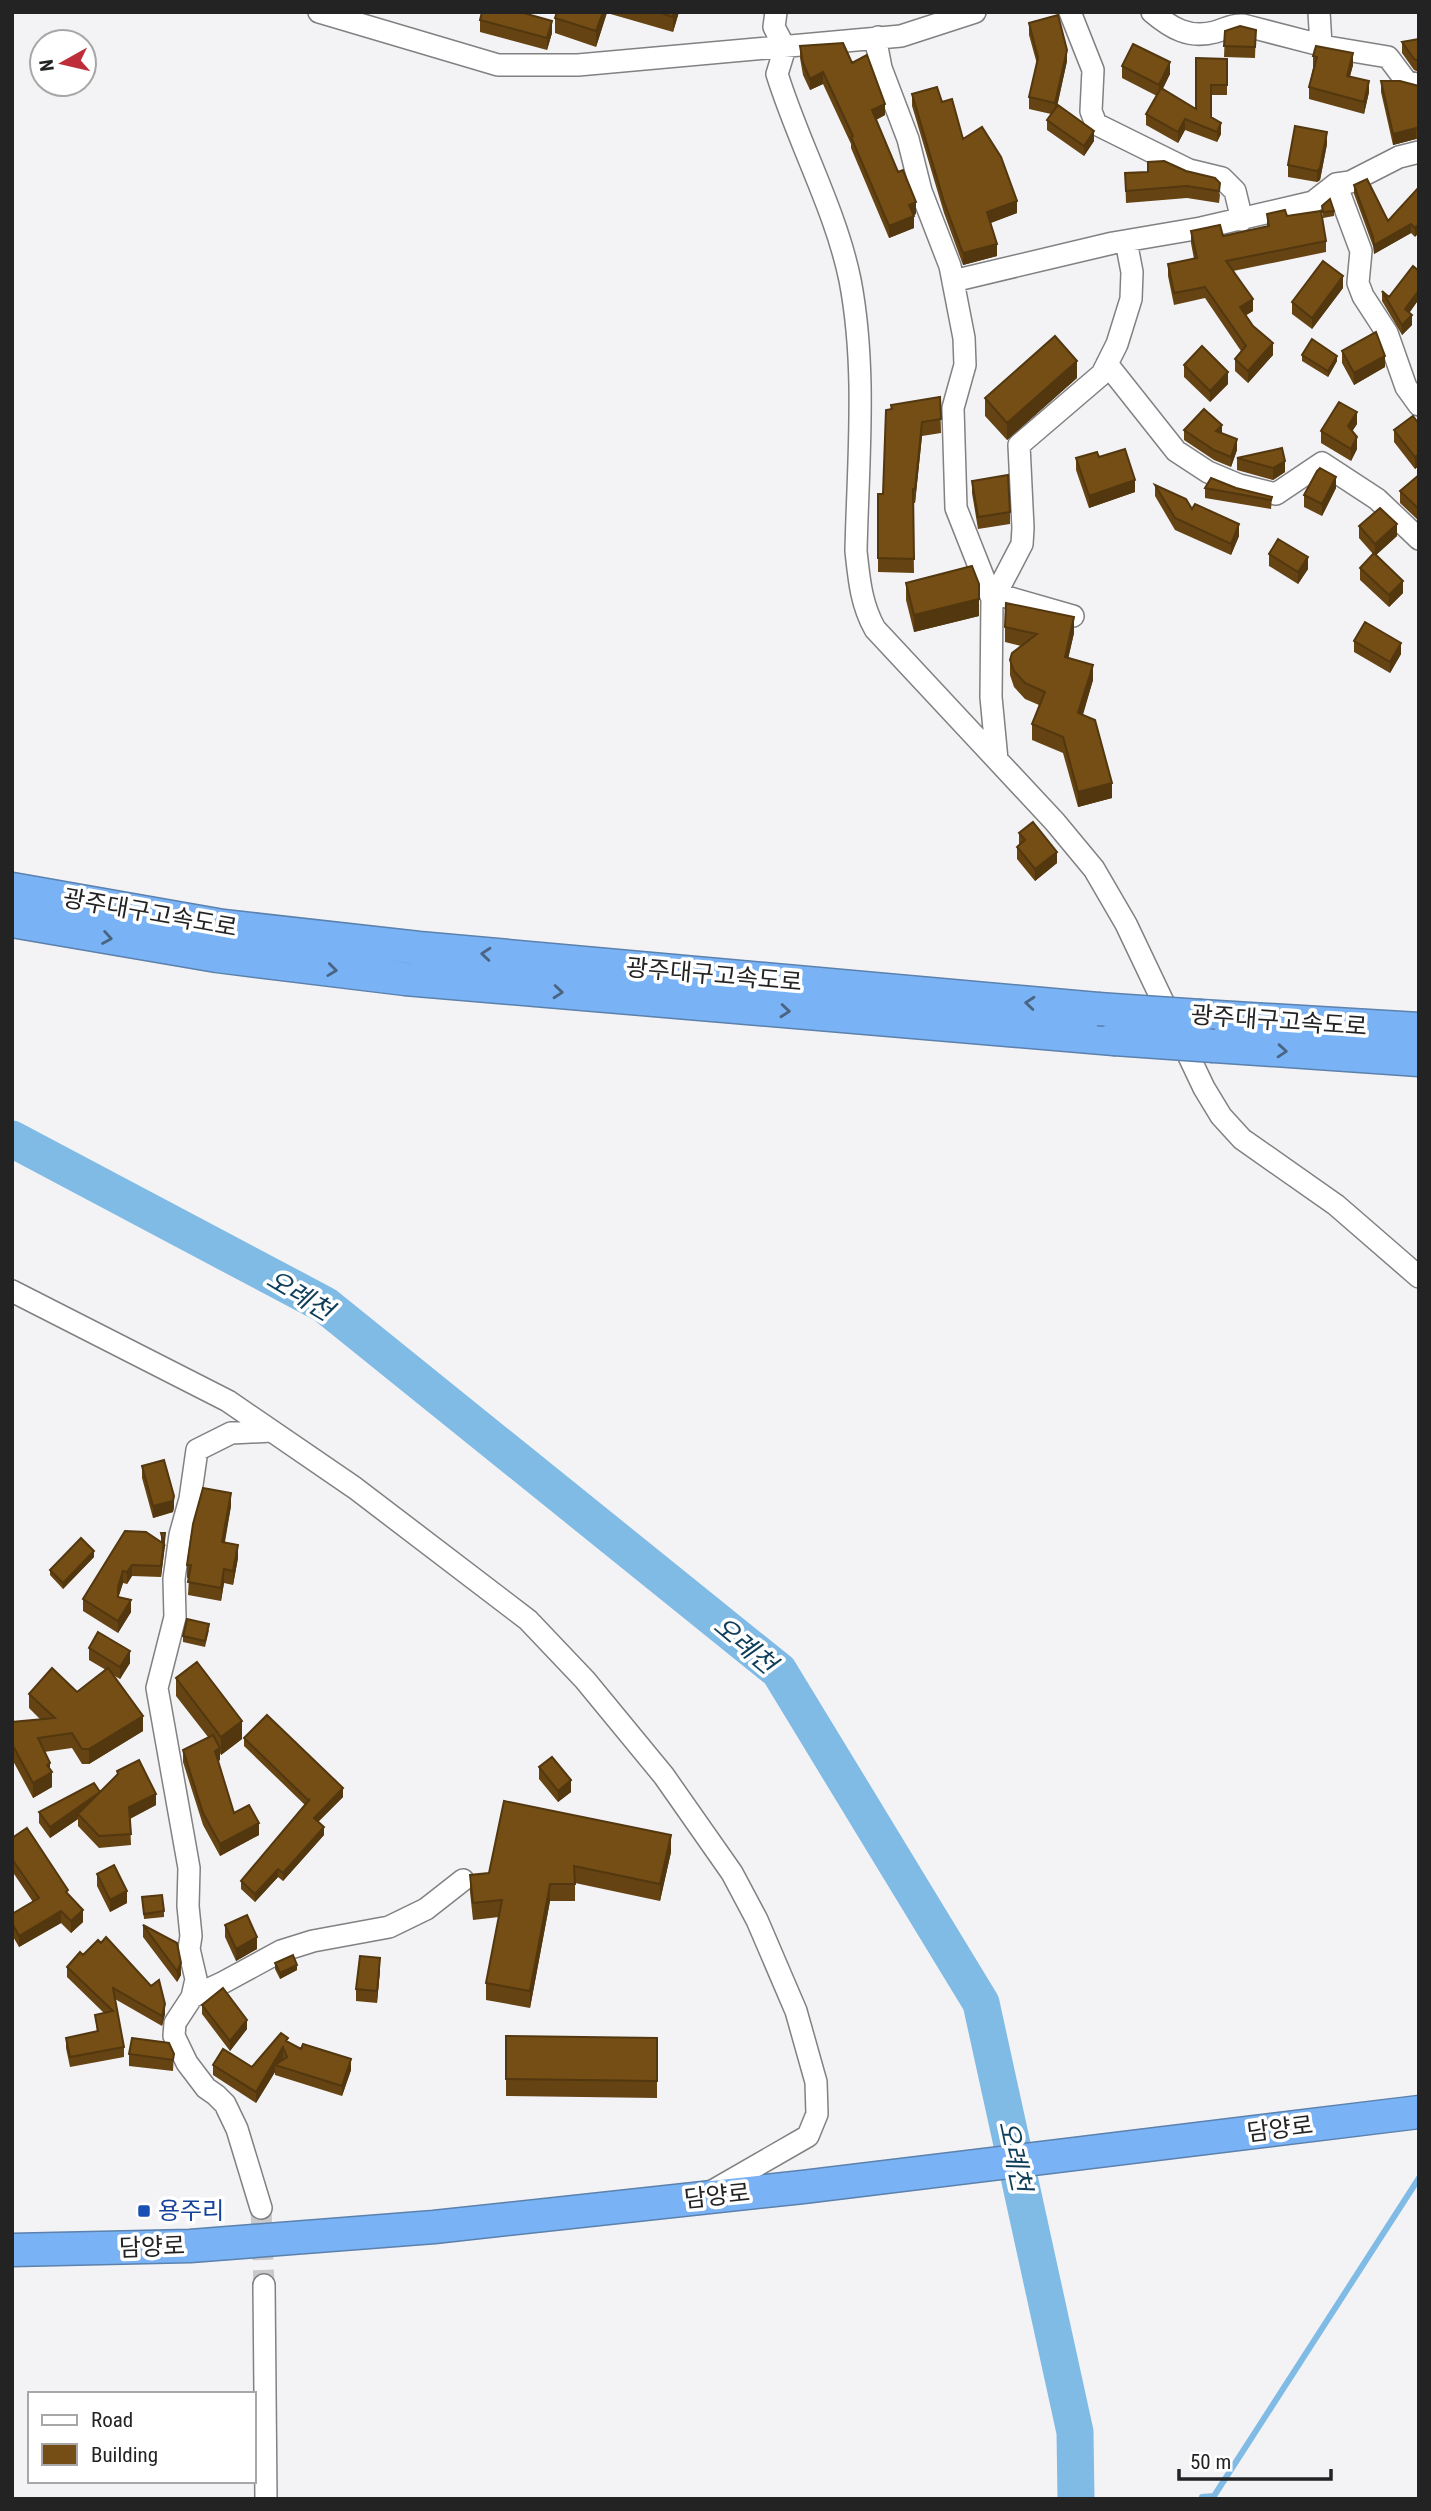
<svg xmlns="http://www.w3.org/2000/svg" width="1431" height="2511" font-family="'Roboto Condensed','Noto Sans KR',sans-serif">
	<rect width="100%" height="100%" fill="#f3f3f6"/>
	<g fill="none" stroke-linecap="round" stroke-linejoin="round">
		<path stroke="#80bbe6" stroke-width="6" d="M1202,2497l12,-1 205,-318"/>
		<path stroke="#80bbe6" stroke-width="37" d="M12,1139l313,166 454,366 202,332 94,429 1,67"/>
		<path stroke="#c9c9cc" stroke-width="21" stroke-dasharray="21 10" stroke-linecap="butt" d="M261,2208l3,77"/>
		<defs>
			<path id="minor" d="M319,12l179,53h80l323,-29 74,-24
				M776,12l-2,15 11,21 -8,26c21,68 59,137 73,206 17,88 8,181 6,271 3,28 5,53 19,78l180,193 39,47 32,55 78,164 17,28 21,23 94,66 83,72
				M1070,12l23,58 -2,41 5,13 93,46 33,8 13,13 7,29
				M1152,12c19,16 37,27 63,20 11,-3 17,-8 28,-7l85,22 60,10 18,24 13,4
				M1319,12l2,33
				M878,37l-1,10 4,21 27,71 13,52 29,75 14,72 1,27 -12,43 3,100 36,91 -1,98 6,63
				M1336,184l25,67 -3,32 5,13 24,37 19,54 13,18
				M953,281l160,-38 88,-15 112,-26 23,-18 14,-2 49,-25 20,-5
				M1107,364l69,87 32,21 31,13 37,9 46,-31 55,36 42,40
				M989,592l9,-2 24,-46 1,-16 -4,-83 83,-71 15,-30 14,-45 1,-27 -6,-31
				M989,592l84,24
				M12,1291l216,110 127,87 173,132 57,60 79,96 68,97 25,47 39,91 20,71 1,32 -9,22 -99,57
				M192,1997l32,-15 57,-31 32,-10 76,-14 37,-18 37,-29
				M261,2208l-24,-79 -12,-25 -9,-9 -10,-7 -19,-25 -13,-27 1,-13 17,-26 4,-18 -7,-30 2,-13 -3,-30 1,-38 -32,-180 18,-71 -1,-38 6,-44 10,-36 7,-49 34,-17 41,-2
				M264,2285l2,214"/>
			<path id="highway" d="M12,889l211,37 196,22 679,61
				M12,921l205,35 188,23 709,60
				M1201,1016l218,13
				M1214,1046l205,14
				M12,2250l178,-4 244,-19 369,-40 616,-75"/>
		</defs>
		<use href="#minor" stroke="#818183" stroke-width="24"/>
		<use href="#highway" stroke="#5b81ac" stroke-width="35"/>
		<use href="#minor" stroke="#fff" stroke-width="21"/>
		<use href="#highway" stroke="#79b3f5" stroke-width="32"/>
		<defs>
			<path id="highway-bridge" d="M1098,1009l103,7
				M1114,1039l100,7"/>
		</defs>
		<use href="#highway-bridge" stroke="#5b81ac" stroke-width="35" stroke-linecap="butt"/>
		<use href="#highway-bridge" stroke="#79b3f5" stroke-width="32"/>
	</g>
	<path fill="#654312" d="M557,12h122l-6,20 -66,-19 -11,34 -41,-14v-15z
		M1373,12h15v1l-9,1z
		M480,20l72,13 -5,17 -67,-18z
		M1029,23l38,38 -10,46 37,34 -10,15 -37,-26v-10l4,-6 -22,-5v-12l8,-33 -8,-29z
		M1256,30l-1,28 -31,-1 1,-26z
		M1419,39v33l-5,-2 -12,-17v-11z
		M800,46l52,17 33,52 -9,5 40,94 -3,1 1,13 -25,10 -38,-90v-4l-28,-60 -13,6 -7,-15 -3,-17z
		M1313,56l40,9 -3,11 19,16 -5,22 -55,-15v-12l4,-19z
		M1227,59v36h-16v22l10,17 -4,8 -32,-12 -7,13 -32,-18v-11l11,-18 -35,-18v-12l48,8 -8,15 34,20z
		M1381,81l38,5v54l-3,-1 -23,6 -12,-53z
		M912,94l30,8 21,37 54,74 -26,10 6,33 -34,9 -19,-52 -32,-107z
		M1327,144l-7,36 -3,2 -29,-5v-12z
		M1148,162l67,16 5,17 -1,8 -32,-5 -61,5 -1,-30 23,-1z
		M1354,185l34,36 31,-34 -4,50 -4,-4 -37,21 -1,-8 -19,-52z
		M1322,206l12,5v5l-11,2z
		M1267,214l20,2 39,25v11l-93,19 20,40 -7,4 27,40 -25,28 -13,-12v-12l6,-8 -36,-53 -31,7 -6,-29v-12l26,-5 -3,-16v-12l32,5 44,-10z
		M1343,288l-31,41 -20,-15v-12z
		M1382,291l7,6 30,2 -10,14 3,12 -10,10 -20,-34z
		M1342,351l43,16 -31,18 -12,-22z
		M1302,355l35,6 -9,16 -26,-16z
		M1184,365l44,19 -18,18 -26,-25z
		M1077,378l-70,62 -22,-24v-18z
		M940,397l1,36 -19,3 -7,67h-2l1,70 -36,-1v-78h5l8,-89z
		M1357,424l-5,7 5,18 -6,12 -30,-18v-12z
		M1419,424v42l-4,3 -21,-27v-12z
		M1184,430l38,4 15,16 -6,17 -17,-7 -30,-20z
		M1282,448l3,24 -12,8 -36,-10v-12z
		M1099,457l36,35 -46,16 -13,-38v-12z
		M1419,475v46l-19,-18v-12z
		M972,481l38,31v12l-32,5 -6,-36z
		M1155,485l37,24 47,27 -8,19 -56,-25 -20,-34z
		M1205,488h31l36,9 -1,12 -66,-11z
		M1336,488l-14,28 -18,-9v-12z
		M1359,526l38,10 -21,19 27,38 -14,14 -29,-27v-12l13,-14 -14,-16z
		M1269,554l39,15 -10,15 -29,-18z
		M906,583l73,1v32l-65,16 -8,-32z
		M1005,627l69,6 -6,25 25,22 -10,35 29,83 -34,9 -15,-54 -31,-13v-16l7,-19 -14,-6 -11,-12 -4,-12v-15l11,-14 -16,-4z
		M1354,641l47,13 -11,19 -36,-21z
		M1019,833l38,30 -22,18 -18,-22v-12l2,-2z
		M142,1466l32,41 -1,5 -20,6 -11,-40z
		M231,1506l-6,36 13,16 -5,27 -9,-2 -3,18 -33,-6 1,-17h-2v-13z
		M161,1533l4,12 -4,32 -29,-1 -5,8 -4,-1 -5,14 13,15 -13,21 -35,-22v-12l78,-57z
		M94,1557l-31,32 -13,-14v-5z
		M209,1630l-4,17 -22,-5v-6z
		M89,1648l41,15 -10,16 -7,-4 30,56 -54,33h-7l-10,-16 -28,4 6,17 2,18 -19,11 -21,-39v-37l28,-3 -11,-11v-14l48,-2 29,-22 -17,-10z
		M176,1678l66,61 -21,16 -1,-2v7l-2,1 16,52 25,22 -39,21 -17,-31 -20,-63v-12l25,-13 -32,-41z
		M244,1738l99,59 -25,25 6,13 -41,46 -5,-4 -23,25 -14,-13v-8l64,-76 -61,-59z
		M539,1767l32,25 -13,10 -19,-23z
		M117,1771l39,34 -26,14 1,26 -32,3 -21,-22v-7l-28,19 -11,-15v-11l61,-19 17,-17z
		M12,1838l56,56 15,28 -12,11 -10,-10 -42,24 -7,-12v-21l21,-12 -21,-31z
		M671,1852l-11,49 -85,-18v18h-25l-20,107 -44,-8v-17l13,-66 -26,3 -3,-28v-17z
		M97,1874l30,29 -17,9 -13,-26z
		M142,1897l22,14v6l-20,2z
		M143,1925l38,50 -4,7 -34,-45z
		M225,1925l32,24 -21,12 -11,-24z
		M80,1952l85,62 -3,12 -47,-27 9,48v10l-54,10 -4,-19v-10l31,-6 -2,-17 9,-2 -37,-36v-10z
		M275,1963l22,7 -17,9 -5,-10z
		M380,1970l-3,33 -21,-2v-12z
		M202,2005l45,24 -17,22 -28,-37z
		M506,2036l151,2v60l-151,-2z
		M288,2042l13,7 50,21 -9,26 -67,-21v-3l-19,31 -43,-28v-10l39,2z
		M129,2054h45l-1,17 -44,-5z"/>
	<path fill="#52370f" d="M603,12h4l-11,35v-16z
		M674,12h5l-6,20v-15z
		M552,21v12l-5,17v-12z
		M1067,50v11l-12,54v-12z
		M1353,53v12l-6,22v-11z
		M1170,62v12l-11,23v-12z
		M823,72v12l-13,6v-11z
		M1369,81v11l-5,22v-12z
		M885,104v11l-13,7v-12z
		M1185,119v11l-7,13v-11z
		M1221,123v11l-4,8v-10z
		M1416,128v11l-23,6v-11z
		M1094,131v10l-10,15v-10z
		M1327,132v12l-7,36 -3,2v-11z
		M1017,201v12l-30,11v-12z
		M916,202v12l-7,3v-12z
		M914,216v12l-25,10v-12z
		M1411,224v9l-37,21v-9z
		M1419,224v9l-4,4v-9z
		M997,244v12l-34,9v-12z
		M1343,276v12l-31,41v-11z
		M1419,290v9l-14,20v-10z
		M1253,299v12l-13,8v-12z
		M1412,315v10l-10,10v-10z
		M1273,343v12l-25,28v-12z
		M1337,356v5l-9,16v-6z
		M1385,356v11l-31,18v-12z
		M1077,361v17l-70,62v-17z
		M1228,372v12l-18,18v-11z
		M1357,412v12l-9,14v-12z
		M922,422v14l-7,67v-14z
		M1222,425v11l-6,-5z
		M1357,437v12l-6,12v-12z
		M1237,439v11l-6,17v-10z
		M1419,454v12l-4,3v-12z
		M1285,461v11l-12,8v-12z
		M1336,477v11l-14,28v-12z
		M1135,480v12l-46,16v-12z
		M1239,524v12l-8,19v-11z
		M1397,524v12l-22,20v-12z
		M1308,557v12l-10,15v-12z
		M1403,581v12l-14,14v-12z
		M979,599v17l-65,16v-17z
		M1074,617v16l-9,40v-16z
		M1401,643v11l-11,19v-11z
		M1093,665v15l-15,49v-16z
		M1112,783v15l-34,9v-15z
		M1057,852v11l-22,18v-12z
		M231,1493v13l-9,49v-13z
		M174,1496v11l-1,5 -20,6v-12z
		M165,1533v12l-4,32v-11z
		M238,1545v13l-5,27v-14z
		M94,1551v6l-31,32v-6z
		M132,1565v11l-5,8v-12z
		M224,1569v14l-3,18v-13z
		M123,1571v12l-5,16v-12z
		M131,1600v12l-13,21v-12z
		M130,1651v12l-10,16v-12z
		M143,1716v15l-54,33v-15z
		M242,1721v18l-21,16v-18z
		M220,1748v12l-5,3v-12z
		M50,1763v10l2,-1v15l-19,11v-15l14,-18z
		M571,1780v12l-13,10v-11z
		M343,1788v9l-29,29v-8z
		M100,1792l-22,22v5l-28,19v-11z
		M156,1794v11l-27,14v-12z
		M259,1823v12l-39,21v-12z
		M324,1827v8l-41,46v-8z
		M671,1835v17l-11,49v-17z
		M278,1869v8l-23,25v-8z
		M550,1884v17l-20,107v-17z
		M127,1891v12l-17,9v-12z
		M83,1910v12l-12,11v-12z
		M61,1911v12l-42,24v-11z
		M257,1937v12l-21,12v-12z
		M380,1958v12l-3,33v-12z
		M181,1963v12l-4,7v-11z
		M297,1965v5l-17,9v-6z
		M165,2004v10l-3,12v-10z
		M247,2020v9l-17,22v-10z
		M283,2047v11l-5,8 -3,-1v7l-19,31v-11z
		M351,2059v11l-9,26v-10z"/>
	<path fill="#754e15" stroke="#52370f" stroke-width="2" d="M482,12h38l32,9 -5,17 -67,-18z
		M557,12h46l-7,19 -41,-13z
		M658,12h16l-1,5z
		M1058,15l9,35 -12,53 -26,-6 9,-39 -9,-35z
		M1240,26l16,4 -1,17 -31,-1 1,-15z
		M1419,39v22l-5,-2 -12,-17z
		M843,43l9,20 15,-8 18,49 -13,6 26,62 5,-2 13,32 -7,3 5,11 -25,10 -38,-89 2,-1 -30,-64 -13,7 -7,-16 -3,-17z
		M1133,44l37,18 -11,23 -37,-19z
		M1316,46l37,7 -6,23 22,5 -5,21 -55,-15 8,-30 -4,-1z
		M1196,58l31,1v26h-16v32l10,6 -4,9 -32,-13 -7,13 -32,-18 15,-26 35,21z
		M1381,81h19l19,5v43l-3,-1 -23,6z
		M937,87l5,15 10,-3 11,40 19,-12 19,30 16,44 -30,11 10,32 -34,9 -19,-51 -32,-108z
		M1058,105l36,26 -10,15 -37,-26z
		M1295,126l32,6 -7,36 -3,3 -29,-6z
		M1164,161l22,10 29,7 5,5 -1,8 -32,-5 -61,5 -1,-18 23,-1v-10z
		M1367,179l21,42 31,-34v37l-4,4 -4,-4 -37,21 -1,-8 -19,-52z
		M1330,199l4,12 -11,1 -1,-6z
		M1285,210l2,6 34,-5 5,30 -100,20 27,38 -13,8 13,19 20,17 -25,28 -13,-12 11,-13 -41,-59 -31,6 -6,-29 29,-6 -6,-27 29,-6 3,11 46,-10 -2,-12z
		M1323,261l20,15 -31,42 -20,-16z
		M1413,266l6,5v19l-14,19 7,6 -10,10 -20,-34 7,6z
		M1376,332l9,24 -31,17 -12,-22z
		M1055,336l22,25 -70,62 -22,-25z
		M1312,339l25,17 -9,15 -26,-16z
		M1202,346l26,26 -18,19 -26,-26z
		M940,397l1,22 -19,3 -7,67h-2l1,70 -36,-1v-64h5l3,-84 6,-1 -1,-4z
		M1339,402l18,10 -9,14 9,11 -6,12 -30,-18z
		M1204,409l18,16 -6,6 21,8 -6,18 -17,-7 -30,-20z
		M1413,416l6,8v30l-4,3 -21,-27z
		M1282,448l3,13 -12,7 -36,-10z
		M1125,449l10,31 -46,16 -13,-38 21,-6 2,5z
		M1320,468l16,9 -14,27 -18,-9 13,-24z
		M1008,475l2,37 -32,5 -6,-36z
		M1419,475v34l-19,-18z
		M1211,478l25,10 36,9 -1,3 -66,-12z
		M1155,485l31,14 6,10 3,-5 44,20 -8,20 -56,-26z
		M1380,508l17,16 -22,20 -16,-18z
		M1278,539l30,18 -10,15 -29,-18z
		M1374,553l29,28 -14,14 -29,-27z
		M972,566l7,18v15l-65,16 -8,-32z
		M1006,603l68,14 -9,40 28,8 -15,48 17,7 17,63 -34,9 -15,-55 -31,-13 13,-32 -20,-9 -11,-12 -4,-11 2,-7 25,-19 -32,-7z
		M1365,622l36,21 -11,19 -36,-21z
		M1033,822l24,30 -22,17 -18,-22 8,-7 -6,-7z
		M164,1460l10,36 -1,5 -20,5 -11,-40z
		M203,1488l28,5 -9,49 16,3 -5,26 -9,-2 -3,19 -33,-6 3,-17h-4l6,-41z
		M125,1531l21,1 18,12 -3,-11h4l-4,33 -29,-1 -5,7 -4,-1 -5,16v10l13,3 -13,21 -35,-22z
		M81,1538l13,13 -31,32 -13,-13z
		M187,1619l22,5 -4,17 -22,-5z
		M98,1632l32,19 -10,16 -31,-19z
		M197,1662l45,59 -21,16 -45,-59z
		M52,1668l25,24 31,-24 35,48 -54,33h-7l-10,-16 -34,5 12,25 -3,2 5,7 -19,11 -21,-39v-22l43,-4 -26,-24z
		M267,1715l76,73 -29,30 10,9 -41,46 -5,-4 -23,25 -14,-13 69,-82 -2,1 -64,-62z
		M213,1735l7,13 -5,3 19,62 15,-8 10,18 -39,21 -17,-31 -20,-63z
		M552,1757l19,23 -13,11 -19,-24z
		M139,1760l17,34 -27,13 2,27 -32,2 -21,-22 40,-40 -1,-3z
		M94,1783l6,9 -50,35 -11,-15z
		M504,1801l167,34 -11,49 -86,-18 1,18h-25l-20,107 -44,-8 16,-83 -29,3 -3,-28 19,-2z
		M27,1828l41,62 -2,2 17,18 -12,11 -10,-10 -42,25 -7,-13v-9l27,-16 -27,-39v-21z
		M114,1865l13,26 -17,9 -13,-26z
		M162,1895l2,16 -20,3 -2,-17z
		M247,1915l10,22 -21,12 -11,-24z
		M143,1925l34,18 4,20 -4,8z
		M106,1937l45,49 8,-6 6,24 -3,12 -49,-28 11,59 -54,10 -4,-19 32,-7 -3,-16 18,-4 -46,-44 13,-15 3,3 15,-15 3,3z
		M293,1955l4,10 -17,8 -5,-10z
		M360,1956l20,2 -3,33 -21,-2z
		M223,1988l24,32 -17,21 -28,-36z
		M281,2033l7,5 -2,3 15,8 2,-5 48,15 -9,27 -67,-21 12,-8 -4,-10 -27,45 -43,-27 10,-16 29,18z
		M506,2036l151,2v43l-151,-2z
		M132,2038l37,5 5,11 -1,6 -44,-6z"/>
	<defs><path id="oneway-chevron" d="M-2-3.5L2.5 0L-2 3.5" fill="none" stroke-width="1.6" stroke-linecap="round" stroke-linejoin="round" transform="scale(1.75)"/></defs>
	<g stroke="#4a6482">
		<use href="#oneway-chevron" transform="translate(107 938) rotate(10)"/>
		<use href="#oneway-chevron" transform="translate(486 954) rotate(-175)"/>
		<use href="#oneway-chevron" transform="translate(332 970) rotate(7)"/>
		<use href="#oneway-chevron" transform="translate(558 992) rotate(5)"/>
		<use href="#oneway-chevron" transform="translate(1030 1003) rotate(-175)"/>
		<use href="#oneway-chevron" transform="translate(785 1011) rotate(5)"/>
		<use href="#oneway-chevron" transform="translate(1282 1051) rotate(4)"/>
	</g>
	<rect fill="#1a4fb4" stroke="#fff" stroke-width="2.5" x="137" y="2204" width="14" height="14" rx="3.5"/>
	<g text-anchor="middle" stroke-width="7" stroke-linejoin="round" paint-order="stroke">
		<g font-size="24" fill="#232324" stroke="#fff">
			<text transform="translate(150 913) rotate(10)" y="8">광주대구고속도로</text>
			<text transform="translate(714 975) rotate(5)" y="8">광주대구고속도로</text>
			<text transform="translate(1279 1021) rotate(4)" y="8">광주대구고속도로</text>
			<text transform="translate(1280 2129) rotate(-7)" y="8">담양로</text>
			<text transform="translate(717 2196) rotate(-6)" y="8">담양로</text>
			<text transform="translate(152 2247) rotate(-2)" y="8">담양로</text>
		</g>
		<g font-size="24" fill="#164399" stroke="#fff" text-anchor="start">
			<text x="158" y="2219">용주리</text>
		</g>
		<g font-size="26" font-style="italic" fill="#0e3d5a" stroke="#fff">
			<text transform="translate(300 1295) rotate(31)" y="9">오례천</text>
			<text transform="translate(745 1645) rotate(40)" y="9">오례천</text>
			<text transform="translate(1015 2156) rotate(78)" y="9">오례천</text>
		</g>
	</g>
	<rect width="1431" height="2511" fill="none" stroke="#232324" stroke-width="28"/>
	<rect x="28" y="2392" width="228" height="91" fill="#ffffff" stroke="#a7a7a7" stroke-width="2"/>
	<rect x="42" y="2415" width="35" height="10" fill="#ffffff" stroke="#a7a7a7" stroke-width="2"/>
	<text x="91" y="2427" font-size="21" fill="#232324">Road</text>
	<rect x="42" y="2444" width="35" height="21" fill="#754e15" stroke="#a7a7a7" stroke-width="2"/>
	<text x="91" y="2462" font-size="21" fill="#232324">Building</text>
	<g transform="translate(63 63) rotate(262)"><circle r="33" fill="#ffffff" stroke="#a7a7a7" stroke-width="2"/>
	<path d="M0-5L12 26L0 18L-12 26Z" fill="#bd2d3a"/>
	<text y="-10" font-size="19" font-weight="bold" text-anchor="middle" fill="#232324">N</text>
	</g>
	<path d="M1179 2469v10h152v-10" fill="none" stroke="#232324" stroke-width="3.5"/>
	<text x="1190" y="2469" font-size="21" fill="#232324" stroke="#ffffff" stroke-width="5" paint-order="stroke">50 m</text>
</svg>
